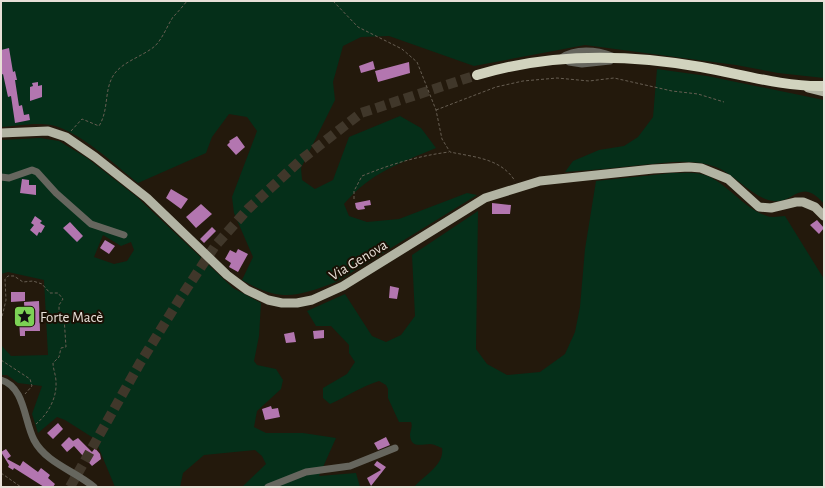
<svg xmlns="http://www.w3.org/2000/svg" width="825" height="488" font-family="'Alegreya Sans',sans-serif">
	<rect width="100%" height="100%" fill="#23190c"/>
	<path fill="#052f19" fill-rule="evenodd" d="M1,1h823v77l-46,-5 -42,-8 -151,-20 -111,21 -85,-30 -28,1 -18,9 -10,36 2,18 -34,68 1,12 13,9 18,-9 16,-43 51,-21 21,12 15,20c-36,15 -66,25 -92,56l5,12 18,6 32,-3 68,-26 10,2 -141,87c-39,15 -56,20 -94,-2l11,-23 -19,-44 -2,-16 25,-66 -10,-14 -18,-3 -17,23 -6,16 -68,30c-23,-18 -60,-53 -87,-58 -16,-3 -35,1 -50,2z
		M657,69l50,7 117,24v104c-23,-28 -30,0 -51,-3 -21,-3 -38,-27 -57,-34 -25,-9 -50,-4 -75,-2 -25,3 -51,5 -76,7l8,-11 26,-11 25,-4 14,-9 15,-20z
		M40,138l19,3 28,17 50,39 96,91 28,15 -2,33 -5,25 3,4 19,4 7,11 -2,9 -24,22 -3,16 12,6h37l33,5 -17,38 37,-3 4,14h-118l24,-23 -4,-8 -7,-6 -51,5 -21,18 -3,14h-65l-20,-48 -30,-19 -8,-3 -19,16 -6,-19 10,-28 -24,-3 -11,-8h-6v-30l10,11 37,-1 -4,-75 -36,-8 -7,2v-134zM103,235l18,11 10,-4 3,8 -7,11 -13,3 -20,-7z
		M672,173c13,0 26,-2 38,4 20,10 35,32 57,39 5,2 13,0 18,0l39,63v208h-410c9,-11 31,-22 28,-39 -3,-1 -8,-4 -12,-4 -8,0 -19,5 -20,-9 0,-4 3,-8 1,-13h-12l-11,-24v-9l-2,-4 -7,-4c-17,5 -33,16 -49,23l-7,-6v-10l24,-14 8,-12 -6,-9v-8l-18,-19h-15l-9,-15 38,-17 27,42 14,6 15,-7 14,-19 -3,-61 66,-44 -2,138 11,15 20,11 33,-3 25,-18 10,-22 5,-25 5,-58 11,-68z"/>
	<path fill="#b376b0" d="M9,48l4,24 2,-1 2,9h-2l4,26 3,-1 2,10 5,-1 1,6 -15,3 -4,-27 -3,1 -5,-23 -2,1v-25z
		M373,61l2,8 -14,4 -2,-7z
		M409,62l1,11 -32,9 -3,-11z
		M38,82v4l4,-1v12l-12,4v-14l3,-1 -1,-3z
		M237,136l8,11 -9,8 -9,-10 3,-3 -1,-1z
		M22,179l7,1v5h7v10l-16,-2z
		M171,189l17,10 -7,10 -15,-11z
		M370,200l1,5 -7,1 1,3 -7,1 -2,-2 -1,-5z
		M492,203l19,2 -1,9h-18z
		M201,204l11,10 -16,14 -10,-11z
		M35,216l7,5 -2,2 5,3 -4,7 -2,-1 -2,4 -7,-6 4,-5 -3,-2z
		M817,220l7,8 -5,6 -9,-9z
		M70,222l13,14 -6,6 -14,-14z
		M212,227l4,4 -12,12 -4,-4z
		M105,240l10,6 -6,8 -9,-6z
		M238,249l10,5 -10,18 -9,-5 2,-4 -6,-4 5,-9 6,3z
		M390,286l9,2 -2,11 -8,-1z
		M11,292h14v9l-14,1z
		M39,301l1,30h-15v5h-5l-1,-17h6l-1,-17z
		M324,330v8l-10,1 -1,-8z
		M294,332l2,10 -10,1 -2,-9z
		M271,406l1,3 6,-1 2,9 -15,3 -3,-11z
		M58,423l5,6 -10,10 -6,-6z
		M69,437l4,4 5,-3 14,14 3,-4 5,6 1,5 -9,7 -18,-20 -7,6 -6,-7z
		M386,437l4,8 -12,5 -4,-7z
		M6,449l5,7 -4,3 13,7 3,-5 15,11 3,-4 9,7 -2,3 7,6 -2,3h-9l-30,-19 -1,2 -5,-3 1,-2 -8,-13z
		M377,461l9,6 -15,19 -4,-8 14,-8 -7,-5z"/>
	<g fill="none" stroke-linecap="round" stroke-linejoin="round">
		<path stroke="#40372a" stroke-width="10" stroke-dasharray="10 5" stroke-linecap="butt" d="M70,487l70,-124 39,-63 36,-54 33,-37 54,-50 59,-46 116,-38"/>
		<path stroke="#675e52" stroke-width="1" stroke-dasharray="3 2" stroke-linecap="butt" d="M333,1l25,26 44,22 15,13 19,48 6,29 8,13c23,5 51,6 65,29
			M436,110l60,-23 27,-6 34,-3 32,3 25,-3 58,13 26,3 26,8
			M71,131l11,-12 17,7c10,-16 5,-35 14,-50 8,-14 29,-19 42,-30 8,-8 12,-20 18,-29 5,-5 10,-11 14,-16
			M354,199v-8l8,-15c29,-12 56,-20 87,-24
			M1,321l5,-21 -1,-21 3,-3h6l9,6 10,-1 9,3 8,9h8l5,6 -4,6v7l5,5 2,30 -5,1 -2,9 -6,6c0,6 3,12 3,19 1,16 -8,32 -20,42
			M1,360l29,19 2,7 -7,8
			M1,473l20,14"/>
		<path stroke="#66665e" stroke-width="7" d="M561,58c14,-10 36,-8 51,-2
			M569,62l13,2 28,-3
			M1,177l8,1 23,-8 5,2 19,21 35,31 33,11
			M1,380c24,7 23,41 33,60 12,23 41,31 60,47
			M268,487l38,-15 44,-6 45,-18"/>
		<path stroke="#b2b4a3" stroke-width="9" d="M808,88l16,4
			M1,133l47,-2 18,6 29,20 52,41 80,77 20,15 21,10 14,3h15l15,-3 31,-14 142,-88 55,-17 113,-12 36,-2 12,1 27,11 31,28 12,1 25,-6h7l12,5 9,9"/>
		<path stroke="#d1d3be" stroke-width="10" d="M477,75c73,-22 150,-21 224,-8 40,7 82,20 123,19"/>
	</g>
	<defs>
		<symbol id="sight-square" viewBox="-11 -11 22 22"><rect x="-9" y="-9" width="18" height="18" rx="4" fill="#7cd155" stroke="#1a1004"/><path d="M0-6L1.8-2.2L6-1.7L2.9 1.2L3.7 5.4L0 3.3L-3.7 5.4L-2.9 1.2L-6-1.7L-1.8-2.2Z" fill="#111"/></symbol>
	</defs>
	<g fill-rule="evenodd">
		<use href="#sight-square" x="12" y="304" width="25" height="25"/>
	</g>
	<g text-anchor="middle" stroke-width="4" stroke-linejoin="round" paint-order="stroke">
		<g font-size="15" fill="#e7dfd7" stroke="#1a1004">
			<text transform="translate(358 260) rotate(-31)" y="5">Via Genova</text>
		</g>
		<g font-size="15" fill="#e7dfd7" stroke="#1a1004" text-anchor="start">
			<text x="40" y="322">Forte Macè</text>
		</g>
	</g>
	<rect width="825" height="488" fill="none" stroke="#e7dfd7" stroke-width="4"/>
</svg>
